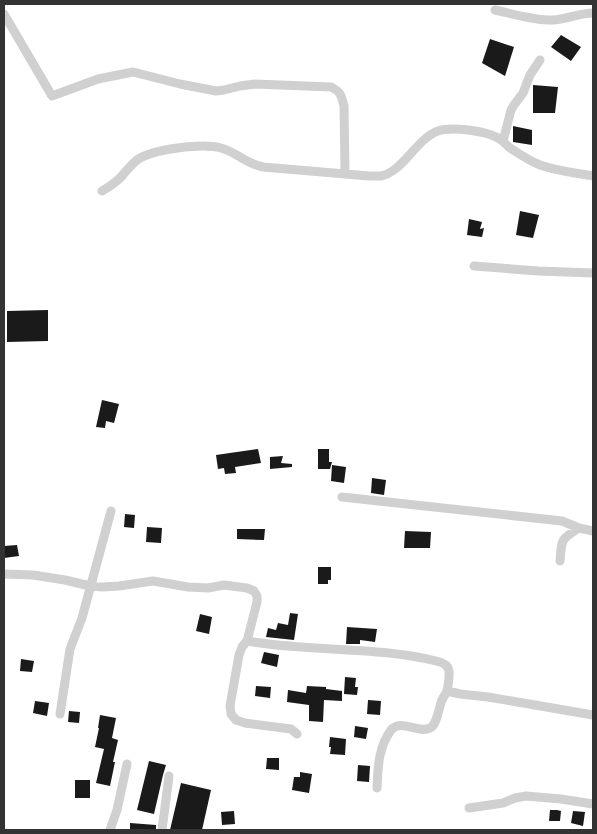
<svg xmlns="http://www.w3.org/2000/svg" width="597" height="834" font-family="Mulish,sans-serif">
	<rect width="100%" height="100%" fill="#fff"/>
	<path fill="#1a1a1a" d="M561,35l20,12 -10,14 -20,-14z
		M490,39l24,8 -9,29 -23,-13z
		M533,85l25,2 -3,26h-22z
		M513,126l19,4v15l-19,-3z
		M520,211l19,4 -6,23 -17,-3z
		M469,219l13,3 -2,7 4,-1 -2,9 -15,-2z
		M48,310v31l-41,1v-31z
		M102,400l17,4 -5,19 -8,-2 -1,7 -9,-1z
		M258,449l3,14 -26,4 1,6 -11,1 -1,-6 -6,1 -2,-14z
		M318,449h11v13h3l-2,7h-12z
		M283,456l-2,7 11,1v3l-22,2v-12z
		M332,465l14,2 -2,16 -13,-2z
		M372,478l14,2 -2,15 -13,-2z
		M125,514l10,1 -1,13 -10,-1z
		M147,527l15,1 -1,15 -15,-1z
		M237,529h28l-1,11 -27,-1z
		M405,531l26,1 -1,16h-26z
		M17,545l2,11 -15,2v-12z
		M318,567h13v13h-3v4h-10z
		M290,613l8,1 -4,26 -28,-3 2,-9 8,2 2,-7 10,2z
		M200,614l12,3 -3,17 -13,-3z
		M347,627l30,2 -2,13 -15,-2v4h-14z
		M264,652l15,3 -2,12 -16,-4z
		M21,659l13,2 -2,11 -12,-1z
		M345,677l11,1 -1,9h3l-1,8 -13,-1z
		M256,686l15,1 -1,11 -15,-2z
		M307,686l19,1v2l16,2v10l-18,-1 -1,22 -14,-1v-16l-22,-3 1,-12 18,3z
		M368,700l13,1 -1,14 -13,-1z
		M35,701l14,2 -2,13 -14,-3z
		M69,711l11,1 -1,11 -11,-1z
		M100,715l16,3 -4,20 6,2 -5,22h2l-5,24 -14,-3 8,-34 -9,-2 4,-19h-1z
		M355,726l13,2 -2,11 -12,-2z
		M330,737l16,2 -1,16 -15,-1 1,-7h-2z
		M267,758h12v12l-13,-1z
		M149,761l17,4 -3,10 -9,39 -17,-4z
		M358,765l12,1 -1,16 -12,-1z
		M300,772l12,2 -3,19 -17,-3 2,-13h6z
		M75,780h15v18h-15z
		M181,783l30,7 -9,40h-32z
		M550,810h7l4,1 -1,10h-11z
		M234,811l1,13 -13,1 -1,-13z
		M573,811l12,1 -2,14 -12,-3z
		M130,823l26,2v5h-26z"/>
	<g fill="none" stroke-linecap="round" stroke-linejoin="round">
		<path stroke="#d0d0d0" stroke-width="9" d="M495,10c18,4 42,11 59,10 14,-1 26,-7 39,-7
			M4,14l48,82 46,-17 35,-7 47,12 36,7 8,-1 16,-4 15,-2 76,3c10,5 10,8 13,19l1,67
			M503,141l8,-31 3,-5 9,-12 7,-18 10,-15
			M102,191c7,-4 14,-9 19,-14 5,-6 10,-12 16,-17 15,-11 66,-17 84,-12 15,4 26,16 42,19l106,9c4,0 8,0 12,0 23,-5 35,-37 57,-45 13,-5 48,0 60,7 5,2 8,7 12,10 9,6 20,13 30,17 17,6 36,8 53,11
			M474,266l64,5 55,2
			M342,497l220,24 17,7 14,3
			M560,561c2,-22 0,-21 19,-33
			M4,574l29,1 32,5 25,6 12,1 17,-1 34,-5 35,6 20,1 16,-3 23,3 7,3 3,5v6l-10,39c63,11 127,5 189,20 9,2 14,5 13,15 0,4 -1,10 -2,15 -1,3 -4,6 -5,9 -3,7 -5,25 -12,28 -12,6 -29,-10 -39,2 -13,18 -13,38 -14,58
			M247,641l-5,6 -3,8 -9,51 1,8 5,6 9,3 46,6 6,5
			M447,691l13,3 28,3 105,18
			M60,714l10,-65 12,-31 29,-107
			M469,808l34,-5 12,-5 11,-2 35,3 32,5
			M110,830l7,-20 10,-46
			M162,830l7,-54"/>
	</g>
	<rect width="597" height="834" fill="none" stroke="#333333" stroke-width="10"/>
</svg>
